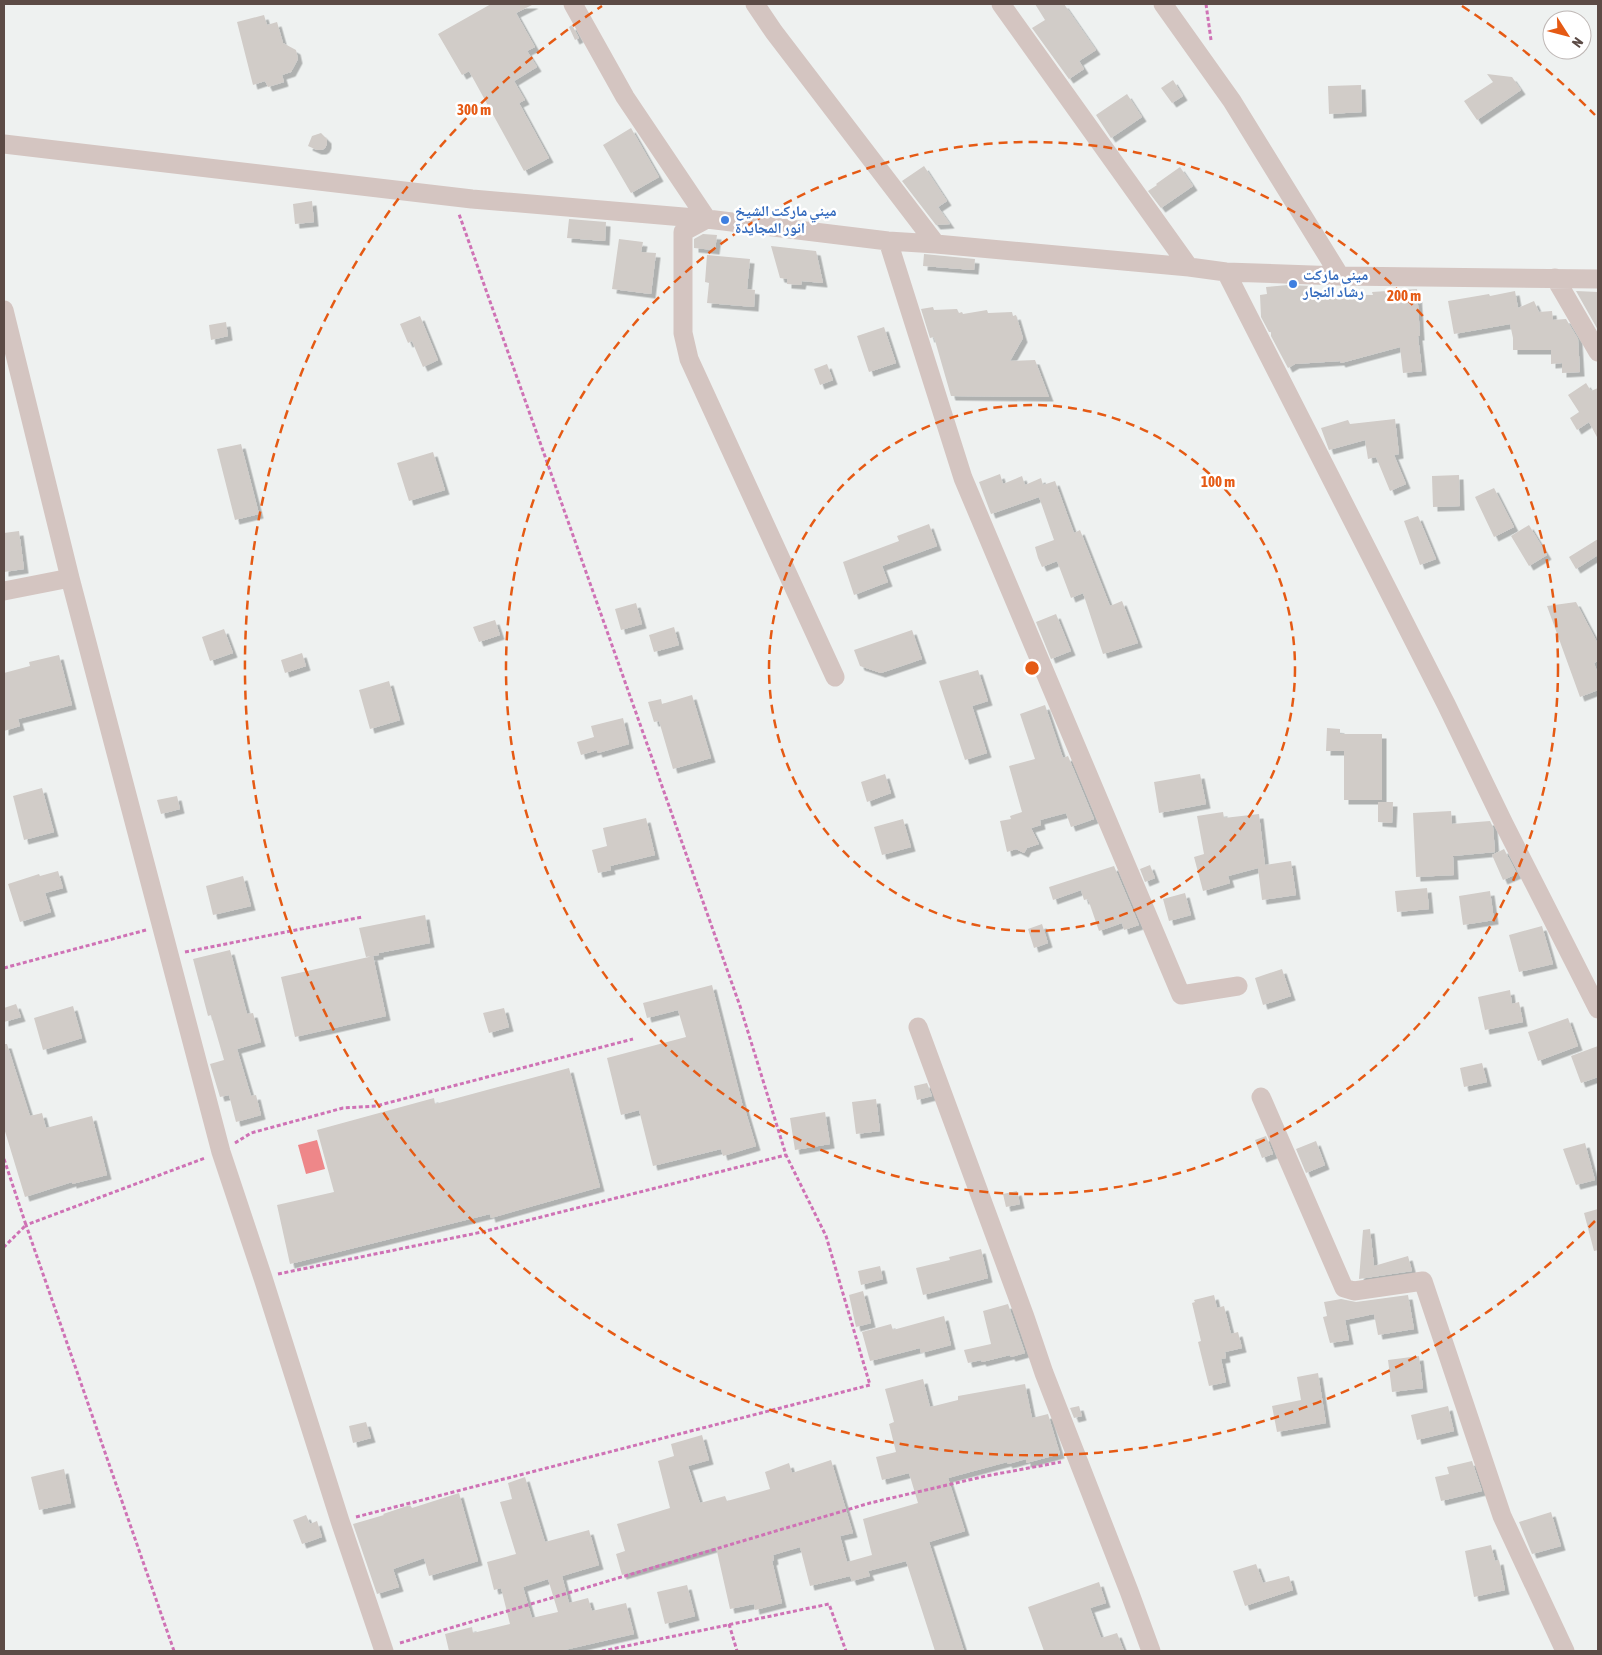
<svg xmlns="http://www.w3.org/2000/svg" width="1602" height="1655" font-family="'Asap Condensed','Noto Naskh Arabic',sans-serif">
	<defs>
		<filter id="shadow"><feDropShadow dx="4.5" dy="4.5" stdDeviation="0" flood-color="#0004"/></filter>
	</defs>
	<rect width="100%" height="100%" fill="#eef1f0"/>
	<path fill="#ee8789" d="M317,1140l8,29 -19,5 -8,-29z"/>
	<path fill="#d1ccc8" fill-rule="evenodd" filter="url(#shadow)" d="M491,4h43l-18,9 19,34 -8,4 10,16 -23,14 11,19 -6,3 30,55 -25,13 -55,-100 -7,4 -24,-41z
		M1035,4h29l32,46 -17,11 5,8 -15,10 -37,-51 13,-8z
		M264,15l3,10 10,-3 6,21 13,7 2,9 -7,13 -9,3 2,7 -16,5 -3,-6 -12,4 -16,-63z
		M572,25l7,13 -4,2 -6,-13z
		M1487,74l25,3 9,13 -44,30 -13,-19 29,-19z
		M1173,80l10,16 -11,7 -11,-15z
		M1361,85l1,27 -33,2 -1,-28z
		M1127,94l15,23 -31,21 -15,-23z
		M631,128l28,49 -28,16 -28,-48z
		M321,133l6,6v5l-2,4 -3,2h-5l-9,-4 4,-10z
		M924,166l23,35 -9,6 12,17 -14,1 -34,-44z
		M1180,167l13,19 -32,22 -13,-17 9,-6 -1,-1z
		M312,201l2,21 -19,2 -2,-20z
		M569,219l37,3 -1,19 -38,-3z
		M703,234l14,1 -2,15 -21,-2v-9z
		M619,239l24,3 -2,10 15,1 -5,41 -39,-5z
		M771,246l45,5 7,32 -21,-2 -1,4 -14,-1v-5l-7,-1z
		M924,254l51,5 -1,11 -51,-4z
		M707,255l43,4 -3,30 8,1 -1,17 -47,-4 2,-20 -4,-1z
		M1288,285l24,1v8l61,1 -1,-3 45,-3 3,47h-2l4,35 -19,2 -3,-26 -59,16 -1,-2 -45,3 -7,4 -17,-32v-4h-2l-8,-15 -1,-22 7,-1 -1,-7z
		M1515,291l3,17 16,-7 5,11 13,-1 1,9 13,-1 12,20 2,33 -18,1v-10l-11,1v-14h-38v-12l-3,-14 -56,10 -6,-33 41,-7 1,2z
		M1576,291l22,1v38z
		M933,307l1,3 23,-1 2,4 3,-1 1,2 24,-4 1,3 24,-1 1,4 3,-1 7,23 -13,23 25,-1 14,37 -98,-1 -17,-59 -4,1 -9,-29z
		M420,316l18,44 -15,7 -11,-26 -4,2 -8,-19z
		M226,322l2,14 -17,4 -2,-15z
		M884,327l12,36 -27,9 -12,-36z
		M827,364l6,16 -13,5 -6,-16z
		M1586,383l5,8 7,-3v51l-9,-17 -12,8 -7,-12 9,-6 -11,-17z
		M1395,419l4,35 -5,1 12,29 -16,7 -14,-34 -8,2 -3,-19 -36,10 -8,-22 27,-8 2,4z
		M241,444l18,70 -24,6 -18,-71z
		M433,452l12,38 -36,11 -12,-38z
		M1000,474l3,10 19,-8 3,9 16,-7 2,7 12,-4 19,52 6,-3 30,76 12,-5 16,42 -35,11 -20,-61 -12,5 -14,-37 -15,6 -4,-9 -3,-11 19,-7 -15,-43 -48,17 -12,-32z
		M1459,475l1,31 -27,1 -1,-31z
		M1494,488l20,39 -20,10 -19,-40z
		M1418,516l18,43 -16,6 -16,-44z
		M929,524l8,22 -55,20 6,16 -34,13 -11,-33 56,-21 -2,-5z
		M1529,525l18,30 -18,11 -18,-30z
		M19,531l5,38 -20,3v-39z
		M1598,539v16l-22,14 -7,-12z
		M1576,602l22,42v17l-4,2 4,11v16l-18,7 -33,-91z
		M636,603l6,21 -21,6 -6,-21z
		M1056,614l15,37 -20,8 -15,-37z
		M495,620l5,15 -21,7 -6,-15z
		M674,627l5,18 -25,7 -5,-17z
		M224,629l9,24 -23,8 -8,-24z
		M912,630l10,29 -41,14 -21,-7 -6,-16z
		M302,653l4,13 -21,7 -4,-13z
		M59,655l13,50 -54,14 2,7 -16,5v-58l26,-7 -1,-4z
		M978,670l10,31 -16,5 15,47 -22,7 -26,-79z
		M389,681l11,39 -30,9 -11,-39z
		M692,695l19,63 -38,11 -14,-48 -5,1 -6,-20 13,-3 1,5z
		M1045,705l18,53 5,-2 26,63 -23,8 -5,-14 -26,7 1,5 -10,3 8,16 -12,4 -3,5 -8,-4 -9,3 -7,-31 11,-2 -1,-3 12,-4 -13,-46 26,-7 -15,-45z
		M623,718l6,26 -31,9 -1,-3 -16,5 -4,-13 17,-5 -3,-11z
		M1327,728l13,1v5h42v66h-38v-49h-18z
		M885,774l6,19 -24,9 -6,-20z
		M1200,774l6,30 -47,9 -5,-31z
		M42,788l12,44 -30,8 -11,-44z
		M177,796l3,13 -19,5 -4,-14z
		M1378,802h15l-1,21 -14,-1z
		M1451,811l1,13 38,-3 3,6 2,25 -42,4 1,19 -38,2 -3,-64z
		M1223,812l1,6 35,-4 6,51 26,-4 5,34 -34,5 -4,-32 -30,8 2,7 -27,8 -9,-34 10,-3 -7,-38z
		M646,818l9,37 -45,11 1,4 -13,3 -6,-23 15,-4 -4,-18z
		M903,819l8,28 -29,8 -8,-28z
		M1504,849l13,25 -14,6 -11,-25z
		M1150,865l5,13 -10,4 -5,-13z
		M1114,866l25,59 -15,5 -2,-7 -23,8 -11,-32 -4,1 -3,-10 -28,10 -4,-13z
		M58,871l5,17 -18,5 6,19 -31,10 -12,-38 31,-10 1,2z
		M243,876l8,30 -38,9 -7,-29z
		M1427,888l2,21 -32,3 -2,-21z
		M1490,891l4,29 -31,5 -4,-29z
		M1185,893l6,22 -22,6 -6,-22z
		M425,915l5,28 -51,10v2l-13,2 -7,-29z
		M1042,924l6,19 -14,5 -6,-19z
		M1542,926l11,38 -34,8 -10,-37z
		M230,950l17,64 6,-1 8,29 -24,7 14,47 5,-1 5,20 -25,7 -7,-27 -9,2 -10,-33 14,-4 -13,-45 -3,1 -15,-57z
		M373,956l13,60 -91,21 -14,-60z
		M1282,969l9,27 -28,9 -8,-27z
		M712,985l31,122 1,-1 12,40 -33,10 -2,-7 -68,17 -14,-56 -18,5 -14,-57 79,-21 -8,-27 -31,8 -4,-15z
		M1510,990l2,14 7,-2 4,20 -38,8 -7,-33z
		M16,1004l5,13 -17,5v-14z
		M73,1006l9,32 -39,12 -9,-32z
		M504,1008l5,19 -20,6 -6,-20z
		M1568,1018l10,28 -40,15 -10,-29z
		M4,1044h3l23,72 12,-3 4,15 46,-12 15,59 -35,9v-2l-47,15 -21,-69z
		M1598,1046v31l-17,6 -10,-27z
		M1482,1063l5,19 -23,5 -4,-19z
		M569,1068l31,119 -109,31 -1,-4 -200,50 -13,-59 57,-13 -17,-62 117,-32 1,6z
		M927,1083l5,13 -15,4 -3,-14z
		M876,1099l4,32 -24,3 -4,-32z
		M825,1112l5,32 -35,6 -5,-32z
		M1266,1136l7,18 -11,4 -7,-18z
		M1316,1141l9,24 -19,8 -10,-24z
		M1585,1143l10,37 -19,5 -13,-36z
		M1017,1191l3,13 -14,3 -3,-13z
		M1598,1209v41l-4,1 -10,-38z
		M1370,1229l4,37 34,-10 4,15 -53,8 4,-49z
		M981,1249l7,29 -65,17 -7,-27 34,-8 -1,-3z
		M880,1266l3,13 -22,6 -3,-14z
		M863,1291l8,32 -15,4 -7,-32z
		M1214,1295l3,13 7,-2 7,28 7,-2 4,16 -17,4 1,6 -5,1 5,23 -17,4 -11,-44 3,-1 -9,-38 3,-1 -1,-2z
		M1408,1295l6,34 -36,6 -4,-21 -29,6 4,20 -19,3 -7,-26 4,-1 -3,-14 17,-3 15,3z
		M1008,1304l17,49 -14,4 -1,-2 -28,7 -1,-2 -13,3 -4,-13 27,-6 -8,-33z
		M944,1316l7,29 -30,8 -1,-5 -50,13 -8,-29 29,-8 2,6z
		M1419,1356l4,32 -31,4 -4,-32z
		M1318,1373l8,50 -49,9 -5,-26 29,-6 -4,-23z
		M923,1379l7,28 28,-7v-4l67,-12 7,34 16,-4 12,40 -34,9v-4l-18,5 -1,-2 -59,16 17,53 -36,11 35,109h-29l-29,-90 -38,10 2,5 -18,5 -2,-5 -40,10 -10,-39 -27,8 1,5 -2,1 10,42 -27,7 -1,-6 -24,5 -14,-62 -94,28 -6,-21 9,-3 -8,-27 53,-16 -12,-47 16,-5 -3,-12 31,-9 7,25 -21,6 12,37 25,-7 2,5 43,-12 -5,-17 24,-9 3,10 39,-13 22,73 -13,3 7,26 25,-7 -9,-36 55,-16 -9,-30 -27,7 -6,-23 20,-5 -7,-28 5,-2 -9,-33z
		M1079,1406l3,10 -8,2 -4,-10z
		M1448,1406l6,25 -37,9 -6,-25z
		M366,1422l5,16 -18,5 -4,-17z
		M1472,1461l10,30 -41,10 -6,-24 14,-3 -2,-7z
		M64,1469l7,34 -32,7 -8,-33z
		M525,1477l20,65 44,-12 10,35 -37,11 7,27 19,-5 4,13 34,-8 8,31 -74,17h-111l-4,-17 27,-7 1,6 37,-9 -9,-36 -7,2 -7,-28 29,-8 -16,-52 12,-3 -4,-16zM548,1579l10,33 -26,6 -9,-31z
		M459,1493l19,68 -49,15 -5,-18 -31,11 6,18 -22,7 -24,-70 31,-9 -1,-1 27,-9 2,3z
		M1551,1512l10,34 -29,8 -13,-32z
		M306,1515l4,9 7,-3 5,16 -20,7 -9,-24z
		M1491,1545l4,16 4,-1 6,30 -31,7 -9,-46z
		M1256,1564l7,19 26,-7 4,14 -48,16 -12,-35z
		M1099,1582l7,21 -16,5 11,30 16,-5 7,18h-80l-16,-44z
		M687,1585l8,31 -30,8 -8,-32z"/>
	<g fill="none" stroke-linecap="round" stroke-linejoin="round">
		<path stroke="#cf72b5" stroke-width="3" stroke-dasharray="4 2.5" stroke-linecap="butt" d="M1206,4l5,36
			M185,952l177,-35
			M4,968l142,-38
			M235,1143l16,-10 92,-25 33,-2 257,-67
			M4,1159l22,66 -22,22
			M278,1274l204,-42 304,-77
			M356,1517l514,-132 -44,-149 -40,-81 -46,-149 -281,-792
			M729,1624l8,27
			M400,1643l470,-140 116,-27 75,-14
			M174,1651l-148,-426 179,-67
			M602,1651l227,-47 17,47"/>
		<path stroke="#d4c5c1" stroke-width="19" d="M573,4l52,93 82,122 -24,13v101l6,26 146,318
			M755,4l19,28 162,212
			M1001,4l188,263
			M1163,4l69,97 108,175
			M4,144l468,55 235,20 181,22 48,3 253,23 37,5 114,4 258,3
			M888,241l75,237 218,517 57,-9
			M1226,272l220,432 58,120 94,185
			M1555,278l43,74
			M4,310l66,268 151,574 42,126 77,243 44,130
			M4,591l66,-13
			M918,1027l107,290 19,56 85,218 22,60
			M1261,1097l83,191 10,3 69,-10 79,235 63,135"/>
	</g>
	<g fill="none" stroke="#e55a14" stroke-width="2.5" stroke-dasharray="9 6">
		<circle cx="1032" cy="668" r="263"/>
		<circle cx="1032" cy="668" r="526"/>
		<path d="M1595 1221A789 789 0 1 1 602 6M1462 6A789 789 0 0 1 1595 115"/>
	</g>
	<g fill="#3f7fe0" stroke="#fff" stroke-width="2">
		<circle cx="725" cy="220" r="5"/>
		<circle cx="1293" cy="284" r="5"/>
	</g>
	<g text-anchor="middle" stroke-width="5" stroke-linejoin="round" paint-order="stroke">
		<g font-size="15" font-weight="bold" fill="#366cbe" stroke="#fff" text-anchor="start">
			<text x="735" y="216">ميني ماركت الشيخ<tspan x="735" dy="17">انور المجايدة</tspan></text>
			<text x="1303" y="280">ميني ماركت<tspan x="1303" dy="17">رشاد النجار</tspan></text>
		</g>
	</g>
	<circle cx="1032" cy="668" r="8" fill="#e55a14" stroke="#fff" stroke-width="2.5"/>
	<g font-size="15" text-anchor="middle" font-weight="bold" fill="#e55a14" stroke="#fff" stroke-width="5" stroke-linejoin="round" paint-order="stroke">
		<text x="474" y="115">300 m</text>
		<text x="1404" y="301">200 m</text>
		<text x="1218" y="487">100 m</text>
	</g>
	<rect width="1602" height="1655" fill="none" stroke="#5c4b46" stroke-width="10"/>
	<g transform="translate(1567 35) rotate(126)"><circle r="24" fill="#ffffff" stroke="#beb7b5"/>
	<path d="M0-4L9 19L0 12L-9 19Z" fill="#e55a14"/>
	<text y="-8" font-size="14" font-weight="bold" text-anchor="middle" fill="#5c4b46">N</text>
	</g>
</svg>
